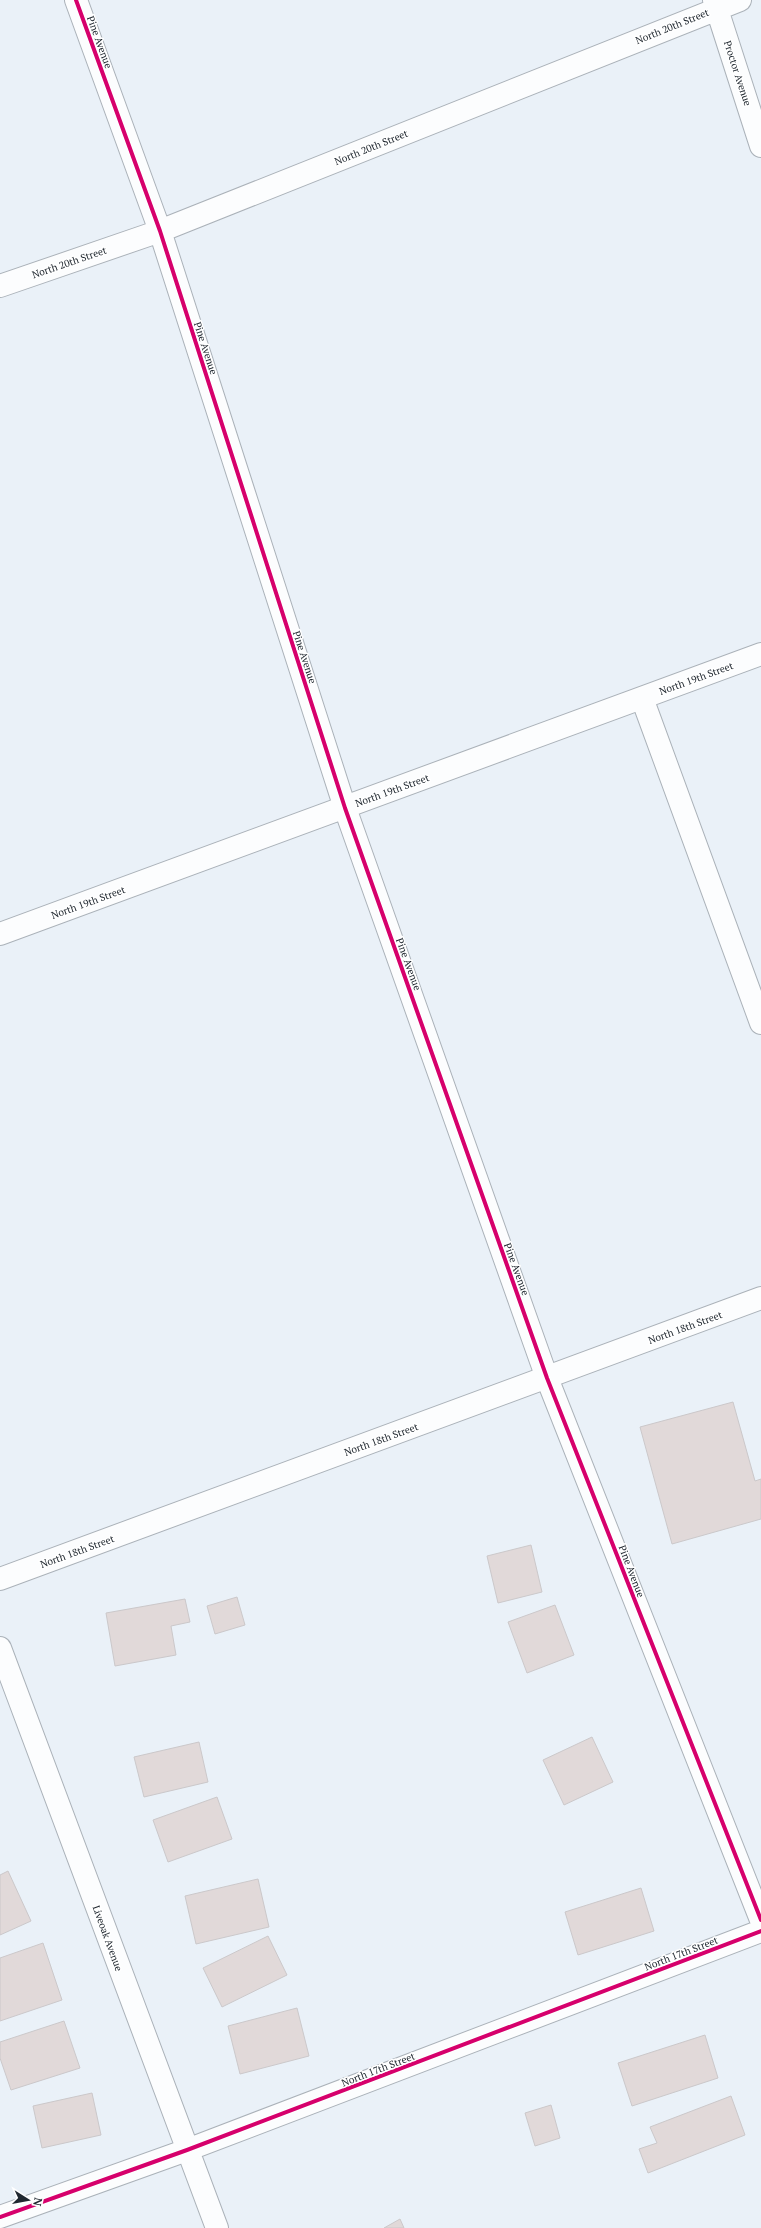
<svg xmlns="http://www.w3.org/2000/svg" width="761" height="2228" font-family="'PT Serif',serif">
	<rect width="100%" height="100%" fill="#eaf1f8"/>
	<path fill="#e1d9d9" stroke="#cbc8ca" d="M733,1402l22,79 6,-2v40l-89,25 -32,-117z
		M531,1545l11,47 -44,11 -11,-47z
		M237,1597l8,28 -30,9 -8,-28z
		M185,1599l5,23 -19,4 5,29 -61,11 -9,-53z
		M555,1605l19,50 -47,18 -19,-51z
		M592,1737l21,45 -49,23 -21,-45z
		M199,1742l9,40 -64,15 -10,-40z
		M217,1797l15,42 -64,23 -15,-42z
		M8,1871l23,50 -31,14v-60z
		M258,1879l11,48 -73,17 -11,-48z
		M641,1888l13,43 -76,24 -13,-43z
		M268,1936l19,39 -65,32 -19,-39z
		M43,1943l19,57 -62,21v-63z
		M297,2008l12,48 -69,18 -12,-48z
		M64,2021l16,47 -69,22 -11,-32v-16z
		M705,2035l13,43 -86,28 -14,-43z
		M92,2093l9,42 -59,13 -9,-42z
		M731,2096l14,39 -97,38 -9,-24 18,-6 -7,-16z
		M551,2105l9,33 -25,8 -10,-33z
		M400,2219l4,9h-20z"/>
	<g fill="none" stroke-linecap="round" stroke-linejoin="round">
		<defs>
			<path id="minor" d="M76,0l84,231 185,577 202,570 214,542
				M714,0l47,146
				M0,286l160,-55 580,-231
				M642,698l119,325
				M0,934l761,-280
				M0,1648l217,580
				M0,2217l187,-67 574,-219"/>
			<path id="major" d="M0,1579l761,-281"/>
		</defs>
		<use href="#minor" stroke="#abb2b9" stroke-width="24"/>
		<use href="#major" stroke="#abb2b9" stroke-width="24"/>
		<use href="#minor" stroke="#fcfdfe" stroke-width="22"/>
		<use href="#major" stroke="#fcfdfe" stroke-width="22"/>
		<defs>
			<path id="cycleway" d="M76,0l84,231 185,577 202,570 214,542
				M0,2217l187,-67 574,-219"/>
		</defs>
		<use href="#cycleway" stroke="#fff" stroke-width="6"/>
		<use href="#cycleway" stroke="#d6006c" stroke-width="4"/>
	</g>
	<g text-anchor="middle" stroke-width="3" stroke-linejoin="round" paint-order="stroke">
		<g font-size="10" fill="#202830" stroke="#fff">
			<text transform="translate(672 26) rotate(-22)" y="4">North 20th Street</text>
			<text transform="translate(100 42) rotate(70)" y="4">Pine Avenue</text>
			<text transform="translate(738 73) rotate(72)" y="4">Proctor Avenue</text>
			<text transform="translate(371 147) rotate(-22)" y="4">North 20th Street</text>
			<text transform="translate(69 262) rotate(-19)" y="4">North 20th Street</text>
			<text transform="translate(206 348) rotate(72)" y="4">Pine Avenue</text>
			<text transform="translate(305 657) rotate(72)" y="4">Pine Avenue</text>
			<text transform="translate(696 678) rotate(-20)" y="4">North 19th Street</text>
			<text transform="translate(392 790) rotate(-20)" y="4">North 19th Street</text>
			<text transform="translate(88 902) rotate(-20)" y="4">North 19th Street</text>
			<text transform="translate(409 964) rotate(70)" y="4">Pine Avenue</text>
			<text transform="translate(517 1269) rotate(70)" y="4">Pine Avenue</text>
			<text transform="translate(685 1327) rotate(-20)" y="4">North 18th Street</text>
			<text transform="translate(381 1439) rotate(-20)" y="4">North 18th Street</text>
			<text transform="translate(77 1551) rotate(-20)" y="4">North 18th Street</text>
			<text transform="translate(632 1571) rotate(69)" y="4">Pine Avenue</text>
			<text transform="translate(108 1938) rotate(70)" y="4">Liveoak Avenue</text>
			<text transform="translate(681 1953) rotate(-21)" y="4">North 17th Street</text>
			<text transform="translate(378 2069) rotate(-21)" y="4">North 17th Street</text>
		</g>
	</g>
	<g transform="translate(28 2200) rotate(101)" stroke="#ffffff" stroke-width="3" paint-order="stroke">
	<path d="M0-3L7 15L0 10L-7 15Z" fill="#202830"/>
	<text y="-6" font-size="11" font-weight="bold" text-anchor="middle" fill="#202830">N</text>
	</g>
</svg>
